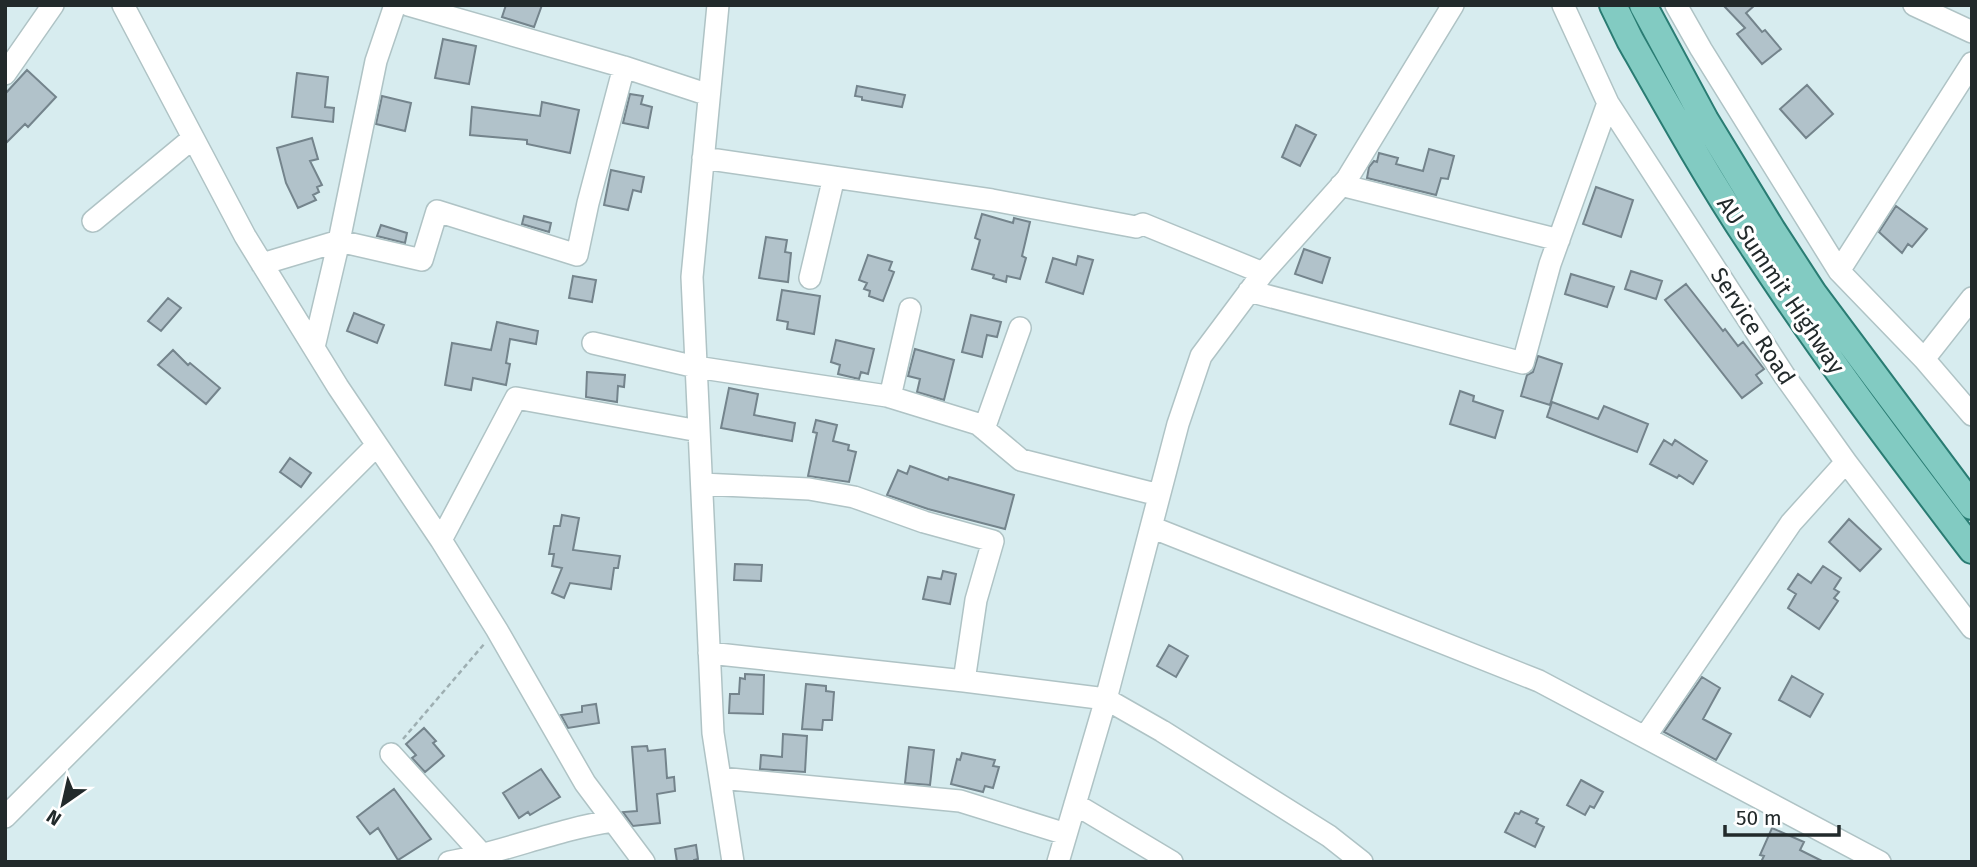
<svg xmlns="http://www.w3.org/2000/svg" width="1977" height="867" font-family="'Fira Sans',sans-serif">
	<rect width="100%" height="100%" fill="#d7ecef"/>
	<path fill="#b1c2ca" stroke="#74848c" stroke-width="2" d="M506,5h36l-8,22 -32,-10z
		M1723,5h32l-9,8 16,19 3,-2 16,19 -19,15 -25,-30 8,-6z
		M443,39l33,7 -7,38 -34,-6z
		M27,70l29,27 -28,30 -3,-3 -20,20v-50z
		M297,73l31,4 -3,30 9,1 -1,14 -41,-5z
		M1807,85l26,29 -27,24 -26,-29z
		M857,86l48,9 -3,12 -40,-7v-3l-7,-1z
		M630,94l13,2 -2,8 11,3 -4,21 -25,-5z
		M382,96l29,7 -6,28 -29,-7z
		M542,102l37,8 -9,43 -43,-9v-4l-57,-5 2,-28 68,9z
		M1296,125l20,10 -16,31 -18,-9z
		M312,138l6,21 -8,2 12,24 -5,2 2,5 -6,3 3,5 -18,8 -12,-25 -9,-35z
		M1429,149l25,7 -6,23 -7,-1 -5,17 -69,-17 2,-11 5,-6 3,1 2,-9 19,5 -2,6 27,7z
		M611,170l33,7 -3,15 -8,-2 -5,20 -24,-5z
		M1596,187l37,13 -12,37 -38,-13z
		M1896,206l31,23 -15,18 -4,-3 -6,9 -23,-21z
		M982,214l31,9 1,-5 16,4 -8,34 4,2 -6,21 -13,-3 -1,6 -13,-4 1,-3 -22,-6 8,-29 -5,-2z
		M524,216l27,7 -2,9 -27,-8z
		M381,225l26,8 -2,10 -28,-7z
		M766,237l21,3 -2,12 6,1 -3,29 -29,-4z
		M1304,249l26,9 -8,25 -27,-9z
		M868,255l24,7 -3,8 5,2 -11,29 -14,-5 1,-5 -6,-2 3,-6 -8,-3z
		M1078,256l15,4 -10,34 -37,-12 7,-24 23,7z
		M1631,271l31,10 -6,18 -31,-10z
		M1571,274l43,13 -7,20 -42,-13z
		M573,276l23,4 -4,22 -23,-4z
		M1686,284l37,47 2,-2 13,17 5,-4 21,27 -8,6 6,8 -20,15 -77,-98z
		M782,290l38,6 -6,38 -27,-5 1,-7 -11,-2z
		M168,298l13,10 -20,23 -13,-10z
		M354,313l30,12 -7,18 -30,-12z
		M971,315l30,7 -4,15 -10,-2 -5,22 -20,-5z
		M497,322l41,9 -2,13 -26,-5 -4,24 4,1 -4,21 -33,-7 -2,12 -26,-5 7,-42 39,7z
		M836,340l38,9 -6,25 -7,-2 -2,7 -21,-5 2,-9 -9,-3z
		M915,349l39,11 -10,40 -27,-8 3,-13 -12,-3z
		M173,350l15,15 2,-2 30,25 -14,16 -48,-39z
		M1538,356l24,8 -12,41 -29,-9 6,-21 6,-3z
		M587,372l38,3 -1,12 -6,-1 -1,16 -31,-5z
		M729,388l29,6 -4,21 41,8 -3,18 -71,-13z
		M1460,391l14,5 -1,5 30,10 -8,27 -45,-14z
		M1552,402l46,17 6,-13 44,18 -11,28 -90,-35z
		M816,420l21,5 -4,16 16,4 -1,5 8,2 -7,30 -41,-6 9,-43 -4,-1z
		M1664,440l8,5 3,-5 32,21 -14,23 -14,-9 -2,3 -27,-14z
		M290,458l21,15 -10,14 -21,-15z
		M910,466l38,14 1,-3 65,18 -9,34 -77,-20 -41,-14 11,-25 9,4z
		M562,515l17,3 -6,32 47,6 -2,12h-4l-3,21 -41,-6 -6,15 -12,-5 10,-25 -10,-2 2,-12h-5l5,-28h6z
		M1849,519l32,30 -21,22 -31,-29z
		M735,564l27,1 -1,16 -27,-1z
		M1823,566l18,12 -7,11 5,3 -5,6 4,3 -19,28 -31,-21 8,-14 -8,-5 10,-15 13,9z
		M943,571l13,3 -6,30 -27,-5 5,-22 13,2z
		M1169,645l19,11 -12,21 -19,-11z
		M745,674l19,1 -1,39 -34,-1 1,-19h9l1,-16 5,1z
		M1792,676l31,18 -13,23 -31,-17z
		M1702,677l18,11 -17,31 28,15 -15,26 -52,-28z
		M806,684l20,2v5l8,1 -2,28h-9l-1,10 -20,-1z
		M596,704l3,19 -31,5 -7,-13 21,-3v-6z
		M424,728l12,13 -3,2 11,13 -19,16 -13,-14 4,-3 -10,-11z
		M783,734l24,2 -2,36 -45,-3 1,-14 21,2z
		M647,746l1,5 17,-2 2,29 7,-1 1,14 -18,3 3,29 -27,3 -10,-14 14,-1 -5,-64z
		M909,747l25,3 -4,35 -25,-2z
		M962,753l33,7 -2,6 6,1 -6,21 -8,-2 -2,6 -32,-8 6,-25 3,1z
		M541,769l19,28 -30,18 -2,-3 -9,6 -16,-25z
		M1581,780l22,12 -9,16 -4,-2 -5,9 -18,-10z
		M394,789l37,50 -33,21 -20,-32 -8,6 -13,-17z
		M1521,811l17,8 -2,4 8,4 -9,20 -30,-15 10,-19 4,1z
		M1772,828l32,14 -4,8 24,12h-63l3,-6 -4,-1z
		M696,845l2,14 -4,1v2h-17l-2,-13z"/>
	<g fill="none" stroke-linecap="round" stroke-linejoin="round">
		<defs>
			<path id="minor" d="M123,5l122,231 93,151 103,153 56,90 88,153 59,79
				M408,5l216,62 85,28
				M718,5l-26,272 21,456 20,129
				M1563,5l45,98 176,272 62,87 126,166
				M1676,5l25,44 138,222 85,88 48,56
				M1914,5l58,27
				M5,74l48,-69
				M703,158l289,42 144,27 7,-3 120,49
				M1341,185l218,55
				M93,221l100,-83
				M262,264l77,-23 83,19 15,-49 140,44 11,-52 36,-136
				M1839,271l133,-208
				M810,278l24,-101
				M1249,291l274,72 27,-99 58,-161
				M593,343l103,24 191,29 91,28 43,36 138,35
				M314,347l25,-106 37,-180 19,-56
				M1924,359l48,-61
				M890,397l20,-88
				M984,429l36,-101
				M702,484l107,5 45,8 70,25 69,19 -17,59 -12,81
				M1151,527l388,154 341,181
				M441,540l75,-142 183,33
				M709,653l255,28 142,18 56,32 167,105 33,26
				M1645,737l146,-214 55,-61
				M391,754l98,108
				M720,778l240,23 106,33
				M1075,804l97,58
				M5,817l372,-372
				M449,862c56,-10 108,-33 164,-41
				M1058,862l48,-163 72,-275 23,-68 62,-83 84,-94 106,-174"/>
			<path id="major" d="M1613,5l17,35c39,69 78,139 122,205 68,105 144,205 220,305
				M1643,5l62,115 67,110 41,63 159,213"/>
		</defs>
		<use href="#minor" stroke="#afc3c5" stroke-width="24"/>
		<use href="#major" stroke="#2a7c73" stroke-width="30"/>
		<path stroke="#9eafb2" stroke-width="2.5" stroke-dasharray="5 3.5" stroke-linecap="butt" d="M403,739l82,-96"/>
		<use href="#minor" stroke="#fff" stroke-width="21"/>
		<use href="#major" stroke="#82cbc2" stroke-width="26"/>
	</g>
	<g text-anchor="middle" stroke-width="6" stroke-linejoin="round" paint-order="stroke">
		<g font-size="23" fill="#222a2b" stroke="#fff">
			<text transform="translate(1781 285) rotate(56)" y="8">AU Summit Highway</text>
			<text transform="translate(1753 326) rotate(57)" y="8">Service Road</text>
		</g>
	</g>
	<rect width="1977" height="867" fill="none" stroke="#222a2b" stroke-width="14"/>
	<g transform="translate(63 804) rotate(214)" stroke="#ffffff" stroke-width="5" paint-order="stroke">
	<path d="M0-5L12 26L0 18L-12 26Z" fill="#222a2b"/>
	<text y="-10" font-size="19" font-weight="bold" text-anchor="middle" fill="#222a2b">N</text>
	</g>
	<path d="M1725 825v10h114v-10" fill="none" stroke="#222a2b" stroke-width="3.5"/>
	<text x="1736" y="825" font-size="21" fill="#222a2b" stroke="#ffffff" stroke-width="5" paint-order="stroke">50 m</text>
</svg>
